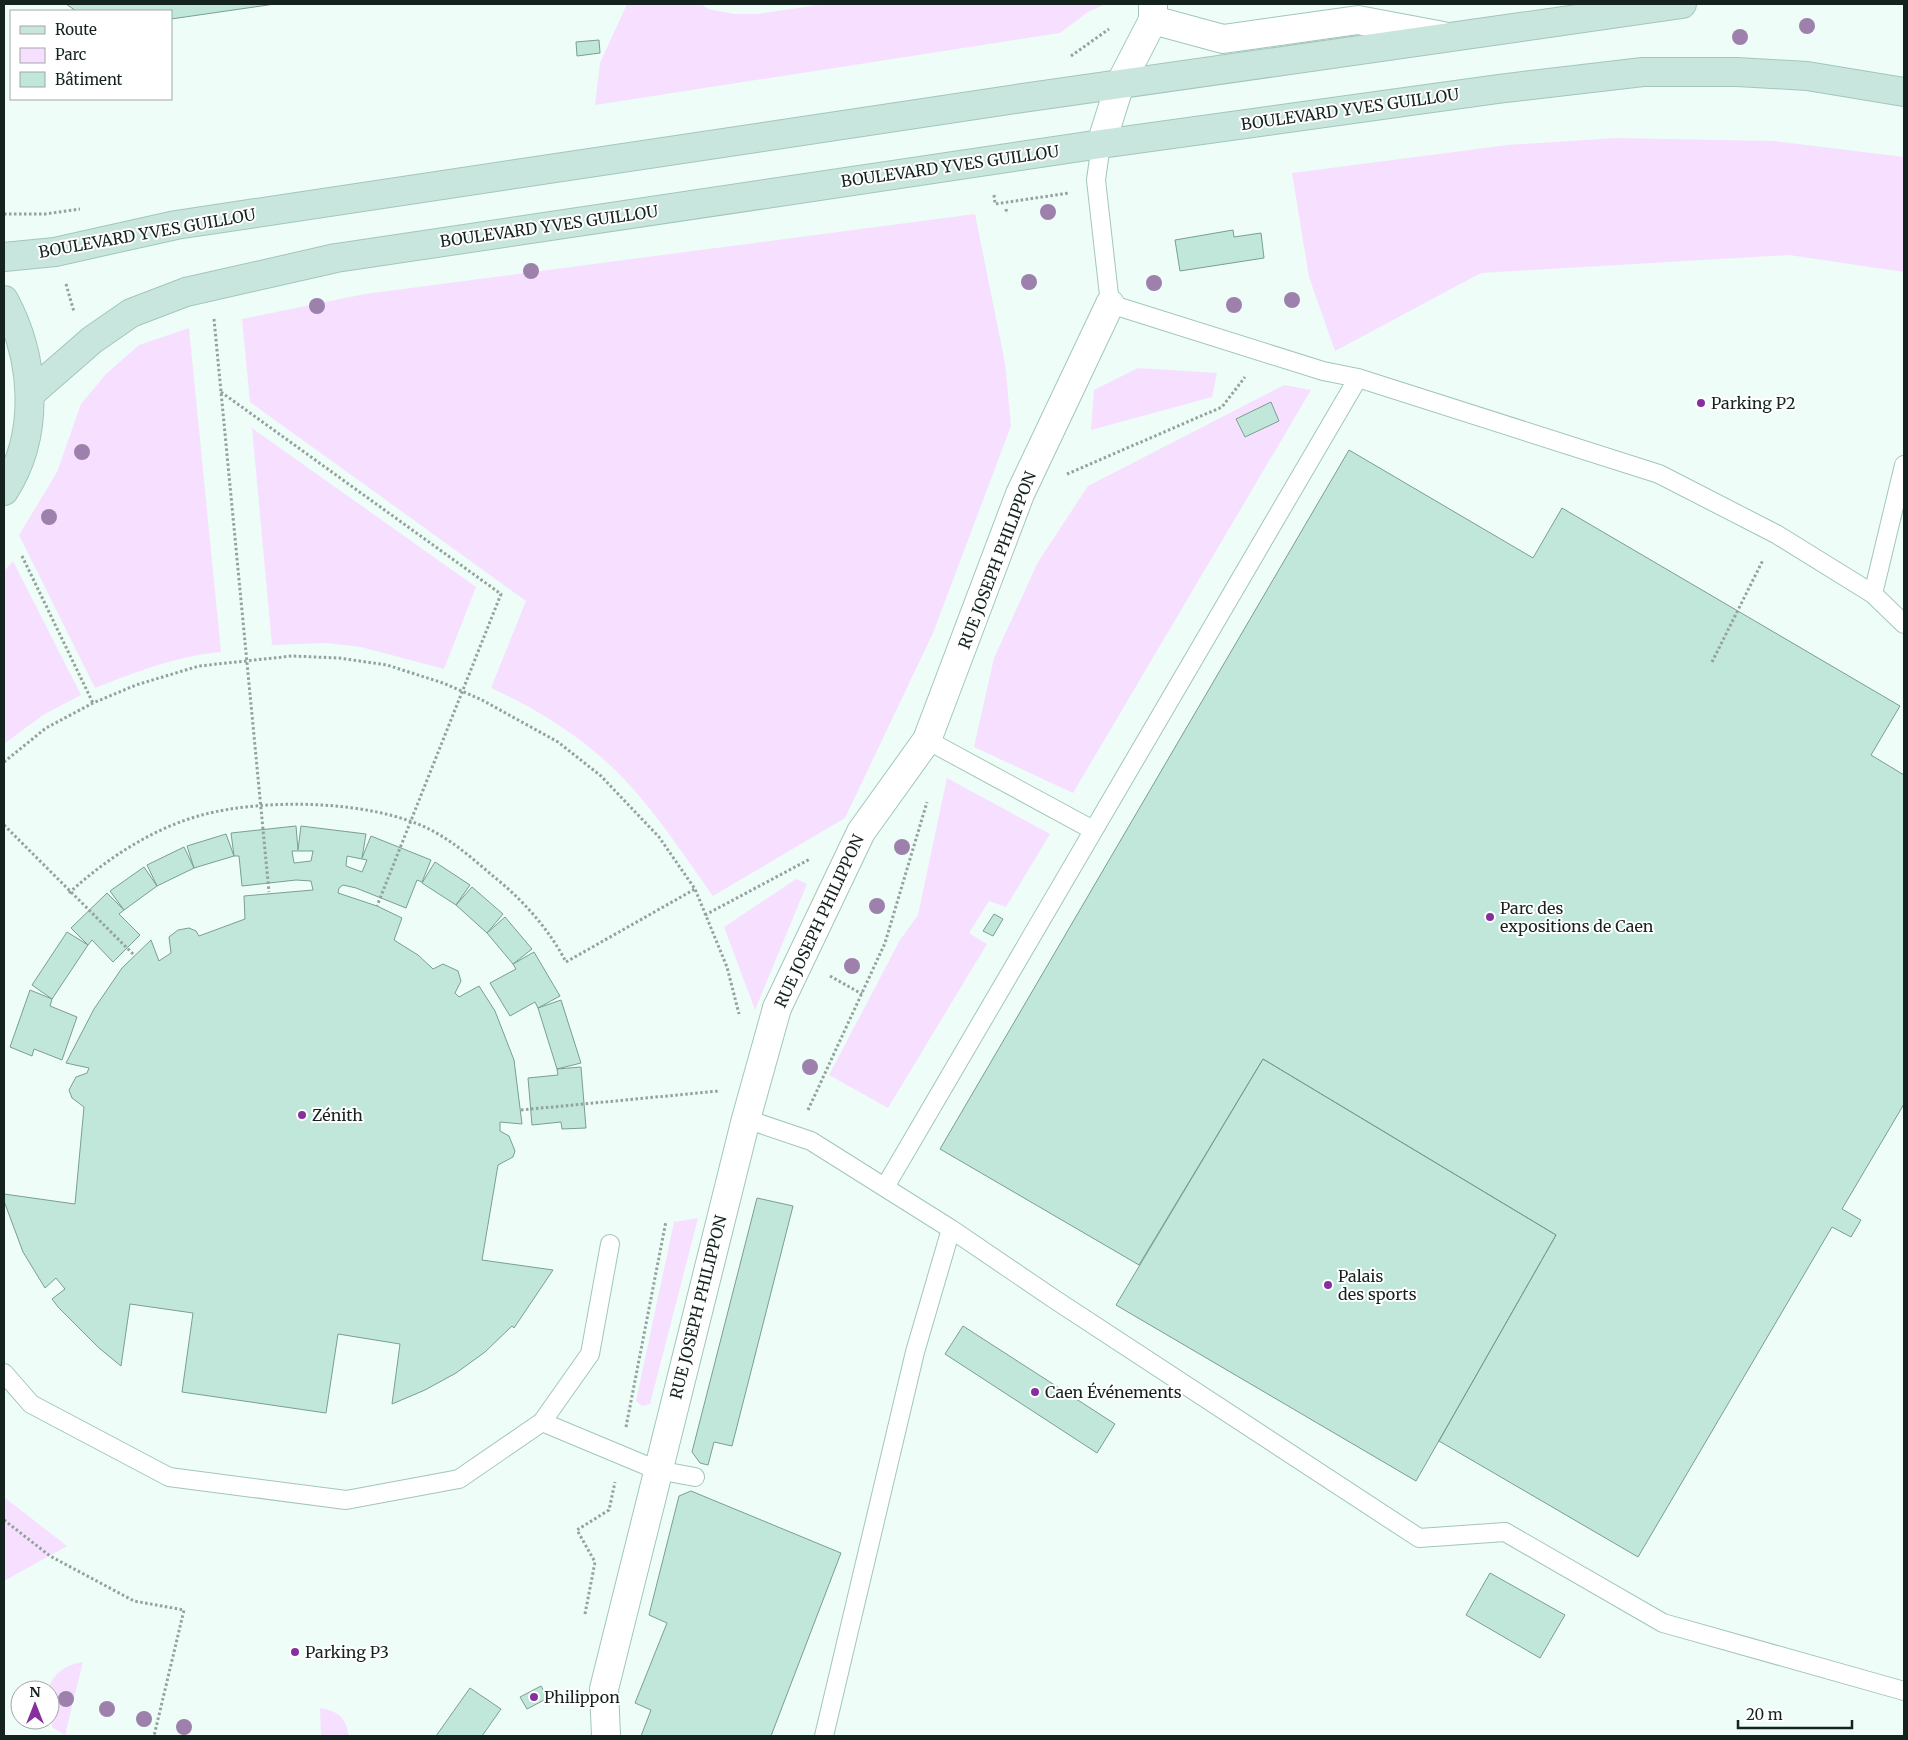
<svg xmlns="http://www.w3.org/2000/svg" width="1908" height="1740" font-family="Merriweather,serif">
	<rect width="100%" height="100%" fill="#eefdf7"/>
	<path fill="#f7e0ff" d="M627,4h74l7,5 26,5h23l68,-10h281l-18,8 -28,21 -465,72 5,-42z
		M1615,138l159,3 130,16v115l-115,-17 -308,18 -146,78 -26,-74 -17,-104 216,-28z
		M975,214l30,149 6,63 -78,207 -88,185 -132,78c-28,-39 -55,-81 -88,-116 -37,-39 -85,-70 -134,-92l35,-87 -276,-199 -8,-83 123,-25z
		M189,328l32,324c-45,4 -85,20 -126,36l-76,-153 38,-63 24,-68 25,-30 33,-29z
		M1138,368l79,5 -5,24 -121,33 3,-40z
		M1284,385l27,5 -238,403 -99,-46 20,-89 44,-96 50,-76z
		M252,428l224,159 -32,82 -83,-22 -35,-4 -54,2z
		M13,561l68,134 -38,20 -39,29v-173z
		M947,778l103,56 -44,73 -17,-6 -20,32 18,11 -99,164 -59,-33 71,-135 18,-25z
		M796,879l11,5 -52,126 -31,-83z
		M698,1218l-48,186 -8,2 -6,-5 38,-179z
		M4,1497l63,49 -63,35z
		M83,1662l-18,73 -13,-8 -2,-37h-3c9,-18 16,-24 36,-28z
		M320,1708c19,4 25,8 29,28h-28z"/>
	<path fill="#c0e7d9" stroke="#7a9f92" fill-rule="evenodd" d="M66,4h209l-104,15v-8h-95z
		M599,40l1,13 -23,3 -1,-14z
		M1233,230l1,7 27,-4 3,25 -84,13 -5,-31z
		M1271,402l8,19 -34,16 -9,-18z
		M1349,450l184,108 29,-50 338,198 -29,49 33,20v329l-62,105 19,11 -10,17 -19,-10 -194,330 -199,-116 117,-206 -293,-176 -124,206 -199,-116z
		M296,826l2,24 3,-24 65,8 -4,24 9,-22 60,24 -9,22 -5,-2 -11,28 -50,-20 -13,-3 -4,3 -1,5 39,13 25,12 -8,22 24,15 15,14 10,-5 15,7 3,10 -6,12 4,4 20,-11 16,25 19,49 8,64 -22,-2v9l9,5 6,15 -2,6 -15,8 -16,95 71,10 -39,58 -2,-2 -27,26 -29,21 -31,17 -33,14 8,-60 -62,-10 -12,79 -144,-21 11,-79 -63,-9 -9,62 -22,-18 -41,-41 -6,-8 13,-10 -9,-11 -11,10 -22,-36 -19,-51v-7l71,10 9,-97 -12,-9 -3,-8 7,-13 11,-4 2,-5 -23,-5 28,-54 28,-41 29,-28 8,21 12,-8 -2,-16 9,-7 11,-2 7,3 3,5 46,-17 -1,-23 69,-6 -2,-9 -15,-1 -54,6 -3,-30h-5l-3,-23zM292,851h21l-2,10 -17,2zM347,856l20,4 -5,12 -16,-6z
		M226,834l8,22 -40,12 -7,-22z
		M184,847l10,21 -37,18 -10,-21z
		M435,862l35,23 -14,20 -34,-22z
		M144,867l13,19 -33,24 -14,-19z
		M472,887l31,27 -16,19 -31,-28z
		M107,893l17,17 -5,4 21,21 -27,27 -21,-22 -4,5 -17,-17z
		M994,914l9,5 -10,17 -10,-5z
		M505,917l27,32 -19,15 -26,-31z
		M67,932l21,13 -36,54 -20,-14z
		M534,952l26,44 -22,12 -3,-6 -25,14 -20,-33 26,-14 -3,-5z
		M30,990l22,9 -2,7 27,11 -15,43 -28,-11 -2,7 -22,-9z
		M561,1000l20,63 -24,6 -19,-61z
		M1263,1059l293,176 -140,246 -300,-176z
		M581,1067l5,61 -24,1 -1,-7 -29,3 -4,-47 30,-3 -1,-6z
		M757,1198l36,8 -61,240 -18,-4 -6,23 -8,-2 -8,-11z
		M963,1326l152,98 -18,29 -152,-99z
		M691,1491l150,62 -70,183h-130l10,-26 -16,-7 32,-80 -18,-8 30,-119z
		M1490,1573l75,42 -25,43 -74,-43z
		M541,1686l7,12 -21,11 -7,-12z
		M470,1688l31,21 -19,27h-46z"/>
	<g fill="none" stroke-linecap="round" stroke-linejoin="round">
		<defs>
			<path id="service" d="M1101,144l-5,36 14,124 213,67 35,7 301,96 117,60 97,60 31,30
				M1873,594l31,-129
				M927,740l166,90
				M746,1119l65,22 140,88 103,70 365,239 86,-6 158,91 241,68
				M885,1187l473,-809
				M4,1373l27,31 138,73 177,23 113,-21 83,-57 115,48 38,7
				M542,1422l48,-68 20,-110
				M824,1736l91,-384 36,-123"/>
			<path id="pedestrian" d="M777,1008l84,-176 66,-92 93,-246 90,-190"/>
			<path id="minor" d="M1153,20l70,19 135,-19 85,16
				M1101,144l19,-60 33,-64v-16
				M606,1736l-2,-47 142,-570 31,-111"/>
			<path id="secondary" d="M4,257l51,-5 121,-27 840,-126 666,-95
				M4,300c31,57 37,134 0,191
				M30,394l62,-54 39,-27 55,-21 150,-34 765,-114 397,-55 145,-17h94l70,4 97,16"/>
		</defs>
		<use href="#service" stroke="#a1c7b9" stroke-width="20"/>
		<use href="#pedestrian" stroke="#a1c7b9" stroke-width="30"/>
		<use href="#minor" stroke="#a1c7b9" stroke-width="30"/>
		<use href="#secondary" stroke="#a1c7b9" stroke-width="30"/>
		<path stroke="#93a29d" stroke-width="3" stroke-dasharray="2.5 2.5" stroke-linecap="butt" d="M1071,56l38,-27
			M994,195l1,9 74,-11
			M1006,209l1,5
			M4,214h41l35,-5
			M66,284l8,28
			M214,319l55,573
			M221,392l280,202 -124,312
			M1067,474l155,-67 23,-30
			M22,556l71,147
			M1712,662l51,-102
			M4,762l42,-34 47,-25 43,-18 63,-19 93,-10 47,2 48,7 56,18 39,17 76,42 43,34 58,61 36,52 32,78 12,47
			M4,825l130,130
			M69,893c37,-34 84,-65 133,-78 62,-17 169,-15 227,14 24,12 44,30 64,47 29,23 56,53 73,86l129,-73
			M705,915l105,-56
			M830,976l32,18
			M521,1110l198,-19
			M808,1110l77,-167 42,-141
			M626,1427l40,-206
			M4,1520l46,36 84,45 50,9 -30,126
			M585,1614l10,-52 -18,-32 32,-20 6,-28"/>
		<use href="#service" stroke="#fff" stroke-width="18"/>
		<use href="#pedestrian" stroke="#fff" stroke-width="28"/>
		<use href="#minor" stroke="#fff" stroke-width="28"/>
		<use href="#secondary" stroke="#c9e6de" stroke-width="28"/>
	</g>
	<g fill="#9d80ab">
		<circle cx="1807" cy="26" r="8"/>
		<circle cx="1740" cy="37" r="8"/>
		<circle cx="1048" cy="212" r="8"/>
		<circle cx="531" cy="271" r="8"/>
		<circle cx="1029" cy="282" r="8"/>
		<circle cx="1154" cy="283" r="8"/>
		<circle cx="1292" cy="300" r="8"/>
		<circle cx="1234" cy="305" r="8"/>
		<circle cx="317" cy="306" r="8"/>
		<circle cx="82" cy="452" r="8"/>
		<circle cx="49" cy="517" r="8"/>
		<circle cx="902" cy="847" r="8"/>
		<circle cx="877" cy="906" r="8"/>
		<circle cx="852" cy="966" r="8"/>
		<circle cx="810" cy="1067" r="8"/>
		<circle cx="66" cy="1699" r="8"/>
		<circle cx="107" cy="1709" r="8"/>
		<circle cx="144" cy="1719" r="8"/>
		<circle cx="184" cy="1727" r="8"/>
	</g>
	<g fill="#86309e" stroke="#fff" stroke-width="2">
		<circle cx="1701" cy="403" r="5"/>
		<circle cx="1490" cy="917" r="5"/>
		<circle cx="302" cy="1115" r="5"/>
		<circle cx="1328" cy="1285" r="5"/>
		<circle cx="1035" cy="1392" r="5"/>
		<circle cx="295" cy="1652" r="5"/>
		<circle cx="534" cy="1697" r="5"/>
	</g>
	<g text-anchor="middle" stroke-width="4" stroke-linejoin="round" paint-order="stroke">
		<g font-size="16" fill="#14231e" stroke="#fff">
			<text transform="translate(1350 109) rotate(-8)" y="6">BOULEVARD YVES GUILLOU</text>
			<text transform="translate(950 166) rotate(-8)" y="6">BOULEVARD YVES GUILLOU</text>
			<text transform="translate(549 226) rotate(-8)" y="6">BOULEVARD YVES GUILLOU</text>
			<text transform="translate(147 233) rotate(-10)" y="6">BOULEVARD YVES GUILLOU</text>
			<text transform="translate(997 560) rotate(-69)" y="6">RUE JOSEPH PHILIPPON</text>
			<text transform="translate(819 921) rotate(-65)" y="6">RUE JOSEPH PHILIPPON</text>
			<text transform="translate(698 1307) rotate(-76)" y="6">RUE JOSEPH PHILIPPON</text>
		</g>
		<g font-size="16" fill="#14231e" stroke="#fff" text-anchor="start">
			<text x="1711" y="409">Parking P2</text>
			<text x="1500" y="914">Parc des<tspan x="1500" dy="18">expositions de Caen</tspan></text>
			<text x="312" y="1121">Zénith</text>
			<text x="1338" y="1282">Palais<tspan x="1338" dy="18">des sports</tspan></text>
			<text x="1045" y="1398">Caen Événements</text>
			<text x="305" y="1658">Parking P3</text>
			<text x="544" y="1703">Philippon</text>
		</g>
	</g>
	<rect width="1908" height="1740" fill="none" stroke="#14231e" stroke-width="10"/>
	<rect x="10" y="10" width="162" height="90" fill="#ffffff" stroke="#a1a7a5"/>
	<rect x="20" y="26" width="25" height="8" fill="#c9e6de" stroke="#a1a7a5"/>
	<text x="55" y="35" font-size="15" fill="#14231e">Route</text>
	<rect x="20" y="48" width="25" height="15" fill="#f7e0ff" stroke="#a1a7a5"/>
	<text x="55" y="60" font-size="15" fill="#14231e">Parc</text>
	<rect x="20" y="72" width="25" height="15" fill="#c0e7d9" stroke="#a1a7a5"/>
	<text x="55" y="85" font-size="15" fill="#14231e">Bâtiment</text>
	<g transform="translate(35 1705)"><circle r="24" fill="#ffffff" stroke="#a1a7a5"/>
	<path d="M0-4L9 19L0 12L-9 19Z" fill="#86309e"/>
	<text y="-8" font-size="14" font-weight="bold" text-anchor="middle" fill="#14231e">N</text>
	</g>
	<path d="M1738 1720v8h114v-8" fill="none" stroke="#14231e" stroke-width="2.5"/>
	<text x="1746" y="1720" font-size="15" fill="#14231e" stroke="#ffffff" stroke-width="4" paint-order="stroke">20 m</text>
</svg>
